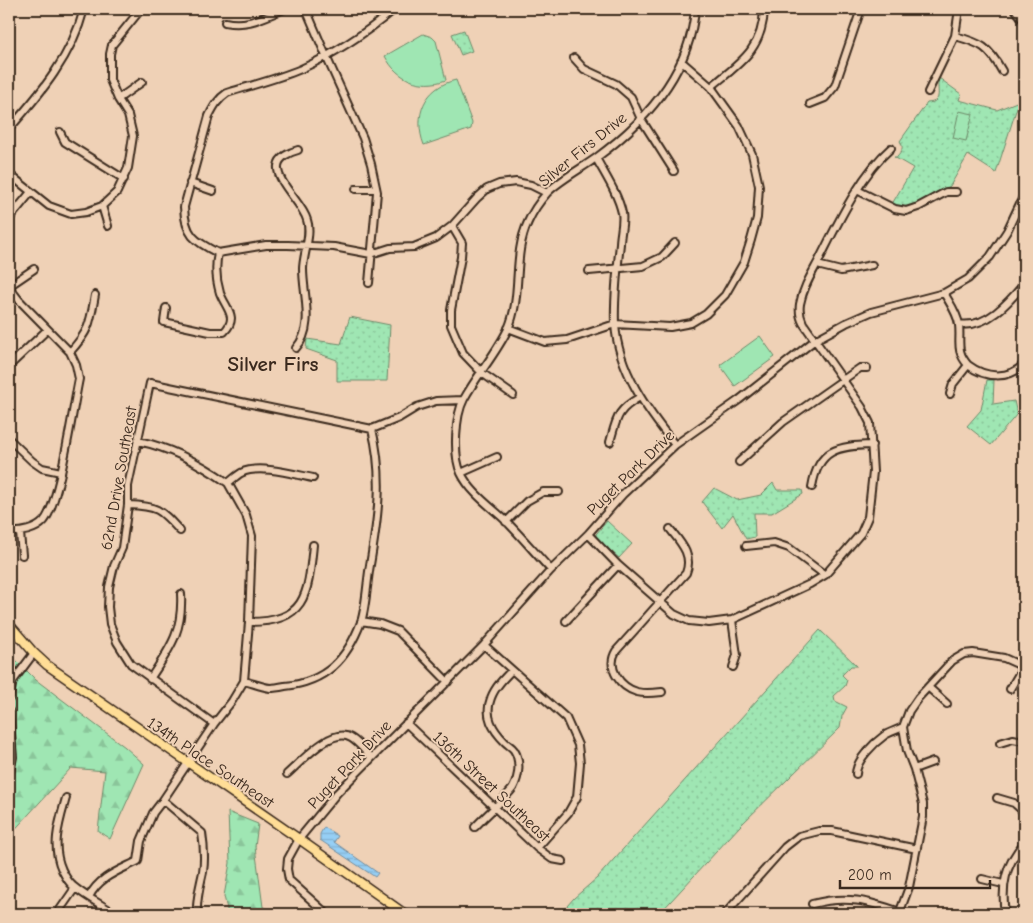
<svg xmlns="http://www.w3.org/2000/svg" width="1033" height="923" font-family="'Comic Neue',sans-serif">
	<defs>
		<pattern id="grass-dots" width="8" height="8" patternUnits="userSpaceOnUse" patternTransform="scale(1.25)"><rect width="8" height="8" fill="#9fe6b3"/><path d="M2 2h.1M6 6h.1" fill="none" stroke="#8ac59a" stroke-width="1.8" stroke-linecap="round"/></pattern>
		<pattern id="forest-firs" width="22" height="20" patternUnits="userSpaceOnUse" patternTransform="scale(1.25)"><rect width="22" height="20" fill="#9fe6b3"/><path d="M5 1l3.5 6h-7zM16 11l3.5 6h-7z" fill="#8ac59a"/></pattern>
		<pattern id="water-rules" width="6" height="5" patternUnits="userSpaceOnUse" patternTransform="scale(1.25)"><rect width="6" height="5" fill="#96cff5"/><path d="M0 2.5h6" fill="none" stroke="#82b2d2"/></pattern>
	</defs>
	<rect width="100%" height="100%" fill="#efd1b6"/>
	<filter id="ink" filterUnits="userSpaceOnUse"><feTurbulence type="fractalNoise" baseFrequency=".02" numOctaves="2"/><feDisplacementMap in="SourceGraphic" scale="10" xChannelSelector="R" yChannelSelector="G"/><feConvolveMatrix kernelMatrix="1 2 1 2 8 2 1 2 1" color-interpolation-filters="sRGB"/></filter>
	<g filter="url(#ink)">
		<path fill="url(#grass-dots)" stroke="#6d8868" d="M464,30l8,21 -11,4 -9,-21z
			M939,78l22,16 -2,6 38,10 22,-9 -23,72 -28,-18 -18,31 -36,20c-9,3 -15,2 -22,-2l21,-36 -19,-11h3c5,-5 7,-10 3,-16l27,-38c18,-1 8,-14 12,-25z
			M350,317l40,8 -3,56h-50v-21l-31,-11 1,-10 34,5z
			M987,380h7l-1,24 21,-3 3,13 -26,31 -24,-19 14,-16z
			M773,483l4,7h25l1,4 -31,19h-18l1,24 -9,2 -13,-25 -11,14 -20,-26 12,-14 23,12 24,-5z
			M607,521l25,23 -13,14 -23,-20v-4z
			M820,630l37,36h-6l-9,9 5,5 -2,6 -11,10 1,5 12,6 -5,9 -2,12 -100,98 -81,88h-99l14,-16 23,-20z"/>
		<path fill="url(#forest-firs)" stroke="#6d8868" d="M9,653l27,27 89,67 19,17 -34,75 -12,-8 7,-60 -34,-3 -62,68z
			M228,812l30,12 -3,23 8,60 18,7h-53l-4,-18 6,-33z"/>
		<path fill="#9fe6b3" stroke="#6d8868" d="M423,34l9,3 4,4 10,39c-25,9 -49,0 -61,-24z
			M456,80l16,43 -1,6 -47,16c-11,-29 0,-58 32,-65z
			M959,111l14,3 -7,27 -13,-3z
			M760,336l15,21 -40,29 -15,-21z"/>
		<path fill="url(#water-rules)" stroke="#728d9f" d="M324,827l14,9 -4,6 44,31 -3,4 -55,-37v-6z"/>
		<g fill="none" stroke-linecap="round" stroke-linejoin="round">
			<defs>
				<path id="minor" d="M306,9l20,47 37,82 8,26 6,28 -8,91
					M1015,9l9,12
					M225,22c22,5 39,-5 59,-13
					M955,36c26,7 34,11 47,35
					M574,58l10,11 32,15 15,13 10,22 33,52
					M711,87c29,-24 52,-38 53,-78
					M928,92l27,-56 4,-27
					M118,99l24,-17
					M810,104l15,-6 10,-12 26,-77
					M9,129c32,-36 63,-73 75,-120
					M60,132l5,10 59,37
					M596,158c9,17 22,36 26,55 2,9 -2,21 -2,31 -3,26 -6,53 -5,80 3,46 32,86 60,121
					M9,174l40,32 22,8 15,-2 16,-6 15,-14 11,-24 5,-32 -5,-21 -10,-16 -8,-19v-26l2,-9 29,-36
					M190,183l23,8
					M356,189h20
					M857,190l38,19 11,2 12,-4 28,-15h10
					M102,206l6,20
					M9,219l22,-27
					M452,226l10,17 -1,14 -10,53v15l12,28 19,20 31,22
					M218,253c-24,-12 -33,-18 -34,-46l25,-91c5,-10 9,-17 18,-23 25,-8 50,-14 74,-24 33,-15 66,-37 94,-60
					M218,253l48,-8h22l46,2 37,7 19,-6 24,-1 22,-9 16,-12 25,-28 10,-9 12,-5 17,-2 15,3 16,8
					M817,265l24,6 31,-6
					M589,271l54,-5 19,-9 13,-14
					M9,286l25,-17
					M9,287l10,13 51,52 6,13 3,14c-6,28 -19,123 -35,142 -8,9 -23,12 -35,11
					M944,293c5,9 14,21 15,32 2,17 -4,25 9,40
					M166,308l-2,14 46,10h14c15,-15 2,-23 -4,-39 -4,-13 -5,-26 -2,-40
					M959,324c27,5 50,-22 65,-40
					M508,328l37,14 22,-2 48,-16 55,3 21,-4 15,-9 19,-19 19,-33 7,-22 6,-22 2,-32 -7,-32 -13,-28 -28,-39 -30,-26
					M296,348c19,-21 7,-53 7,-79 0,-14 9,-35 4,-49 -4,-16 -31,-38 -29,-54 1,-9 12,-14 20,-16
					M70,352c20,-22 20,-29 25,-57
					M9,366l38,-36
					M950,394l3,-10 15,-19c17,13 41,15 56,-1
					M9,439l23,22 10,7 19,4
					M138,441c34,7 62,22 90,42 4,-3 8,-7 13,-10 18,-9 52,1 72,5
					M610,442c7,-25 7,-32 30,-45
					M739,462l44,-40 77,-54h7
					M461,473l36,-16
					M812,487c6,-38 26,-41 60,-42
					M128,505c30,1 32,4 52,26
					M506,522l21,-21 16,-9h16
					M20,533l2,22
					M588,534l30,31 56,49 15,7 20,2 23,-3 78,-36 15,-9 36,-42 7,-16 5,-45 -3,-49 -8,-16 -59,-84c-3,-6 -4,-12 -3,-19 3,-16 11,-29 18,-42 19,-37 42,-87 73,-114
					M746,546l28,-3 15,5 36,27
					M551,570c-15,-16 -30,-34 -46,-50 -15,-14 -35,-28 -44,-47 -8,-17 -6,-57 3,-74 13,-24 32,-45 44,-70 15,-34 4,-73 20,-107 4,-9 12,-21 19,-29 10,-11 35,-25 49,-35 49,-36 94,-86 99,-149
					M732,620l5,35 -4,12
					M361,621l19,3 18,7 50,51
					M566,621l52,-56
					M249,622c58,0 59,-28 64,-77
					M484,645l82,73 12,27 2,18 -3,34 -9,16 -31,35
					M150,679c20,-31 33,-47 31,-85
					M244,681c8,2 18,6 26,7 5,0 10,-1 15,-2 41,-4 62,-27 76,-64 5,-15 6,-40 9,-57 8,-47 14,-88 2,-136
					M928,687l19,17
					M1010,689l13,-22
					M662,692c-8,1 -17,2 -25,0 -17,-5 -31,-24 -21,-41l70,-78c7,-18 -5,-30 -16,-44
					M9,699l4,-18 21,-28
					M9,711l4,46 -4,21
					M406,723l131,125 15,11 11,2
					M214,724l-83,-60 -14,-22 -7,-18 -2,-17 1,-20 5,-21 8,-18 6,-43v-19l22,-103 222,46 27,-11 18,-11 19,-6 27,-1
					M1000,743l13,-4 11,2
					M914,769l19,-7
					M287,774c14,-12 45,-48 64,-36 7,4 14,13 20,19
					M856,774c0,-14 18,-31 29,-39 5,-3 12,-5 18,-8
					M66,798c-7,25 -15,48 -4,72 3,6 6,12 11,16 13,11 29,19 43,28
					M997,798l17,5 10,9
					M163,800l39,33c2,13 3,26 1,39 -3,14 -7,27 -6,42
					M475,827c10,-11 31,-29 38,-39 6,-11 8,-27 1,-38 -2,-3 -6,-5 -9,-8 -12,-12 -21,-26 -14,-44 4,-11 13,-20 21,-28
					M982,879l21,5
					M89,897c10,-20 29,-26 49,-36l3,-20 12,-28 10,-13 51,-76 18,-23 12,-20 5,-59 3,-86 -6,-21 -18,-32
					M812,904c34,-9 56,-3 88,8
					M57,914l18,-26
					M327,914l-38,-34 -2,-11 1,-10 11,-20 38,-46 147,-148 67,-75 37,-36 35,-40 52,-49 64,-45 76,-60 31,-17 25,-11 73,-19 24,-14 22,-22 17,-26 17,-36
					M725,914l60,-67 14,-11 20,-5h13l85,18
					M899,914l10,-27 14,-70v-13l-9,-35 -7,-18 -4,-24 6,-16 9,-13 34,-37 12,-7 9,-1 31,5 20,9
					M1005,914c-4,-28 0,-49 19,-71"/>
				<path id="major" d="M9,624l25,29 13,12 252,174 106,75"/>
			</defs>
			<use href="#minor" stroke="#3b2a1e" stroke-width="10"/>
			<use href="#major" stroke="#3b2a1e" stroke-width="11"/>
			<use href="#minor" stroke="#efd1b6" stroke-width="6"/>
			<use href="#major" stroke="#ffdd96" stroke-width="8"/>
		</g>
	</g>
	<g text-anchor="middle" stroke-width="4" stroke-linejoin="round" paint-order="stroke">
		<g font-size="16" fill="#3b2a1e" stroke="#efd1b6">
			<text transform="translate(582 149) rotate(-39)" y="6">Silver Firs Drive</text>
			<text transform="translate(630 472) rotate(-44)" y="6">Puget Park Drive</text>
			<text transform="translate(118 478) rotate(-80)" y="6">62nd Drive Southeast</text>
			<text transform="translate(211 762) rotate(34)" y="6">134th Place Southeast</text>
			<text transform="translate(349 764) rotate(-47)" y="6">Puget Park Drive</text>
			<text transform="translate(492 786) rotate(43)" y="6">136th Street Southeast</text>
		</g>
		<g font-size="21" font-weight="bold" fill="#3b2a1e" stroke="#efd1b6">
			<text x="273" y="371">Silver Firs</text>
		</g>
	</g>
	<rect width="1033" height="923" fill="none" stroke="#efd1b6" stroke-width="30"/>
	<rect x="15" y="15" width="1003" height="893" fill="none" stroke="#3b2a1e" stroke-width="2" filter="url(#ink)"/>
	<path d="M840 880v8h150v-8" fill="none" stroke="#3b2a1e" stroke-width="2.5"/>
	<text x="848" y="880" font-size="15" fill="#3b2a1e" stroke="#efd1b6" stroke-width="4" paint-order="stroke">200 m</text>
</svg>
